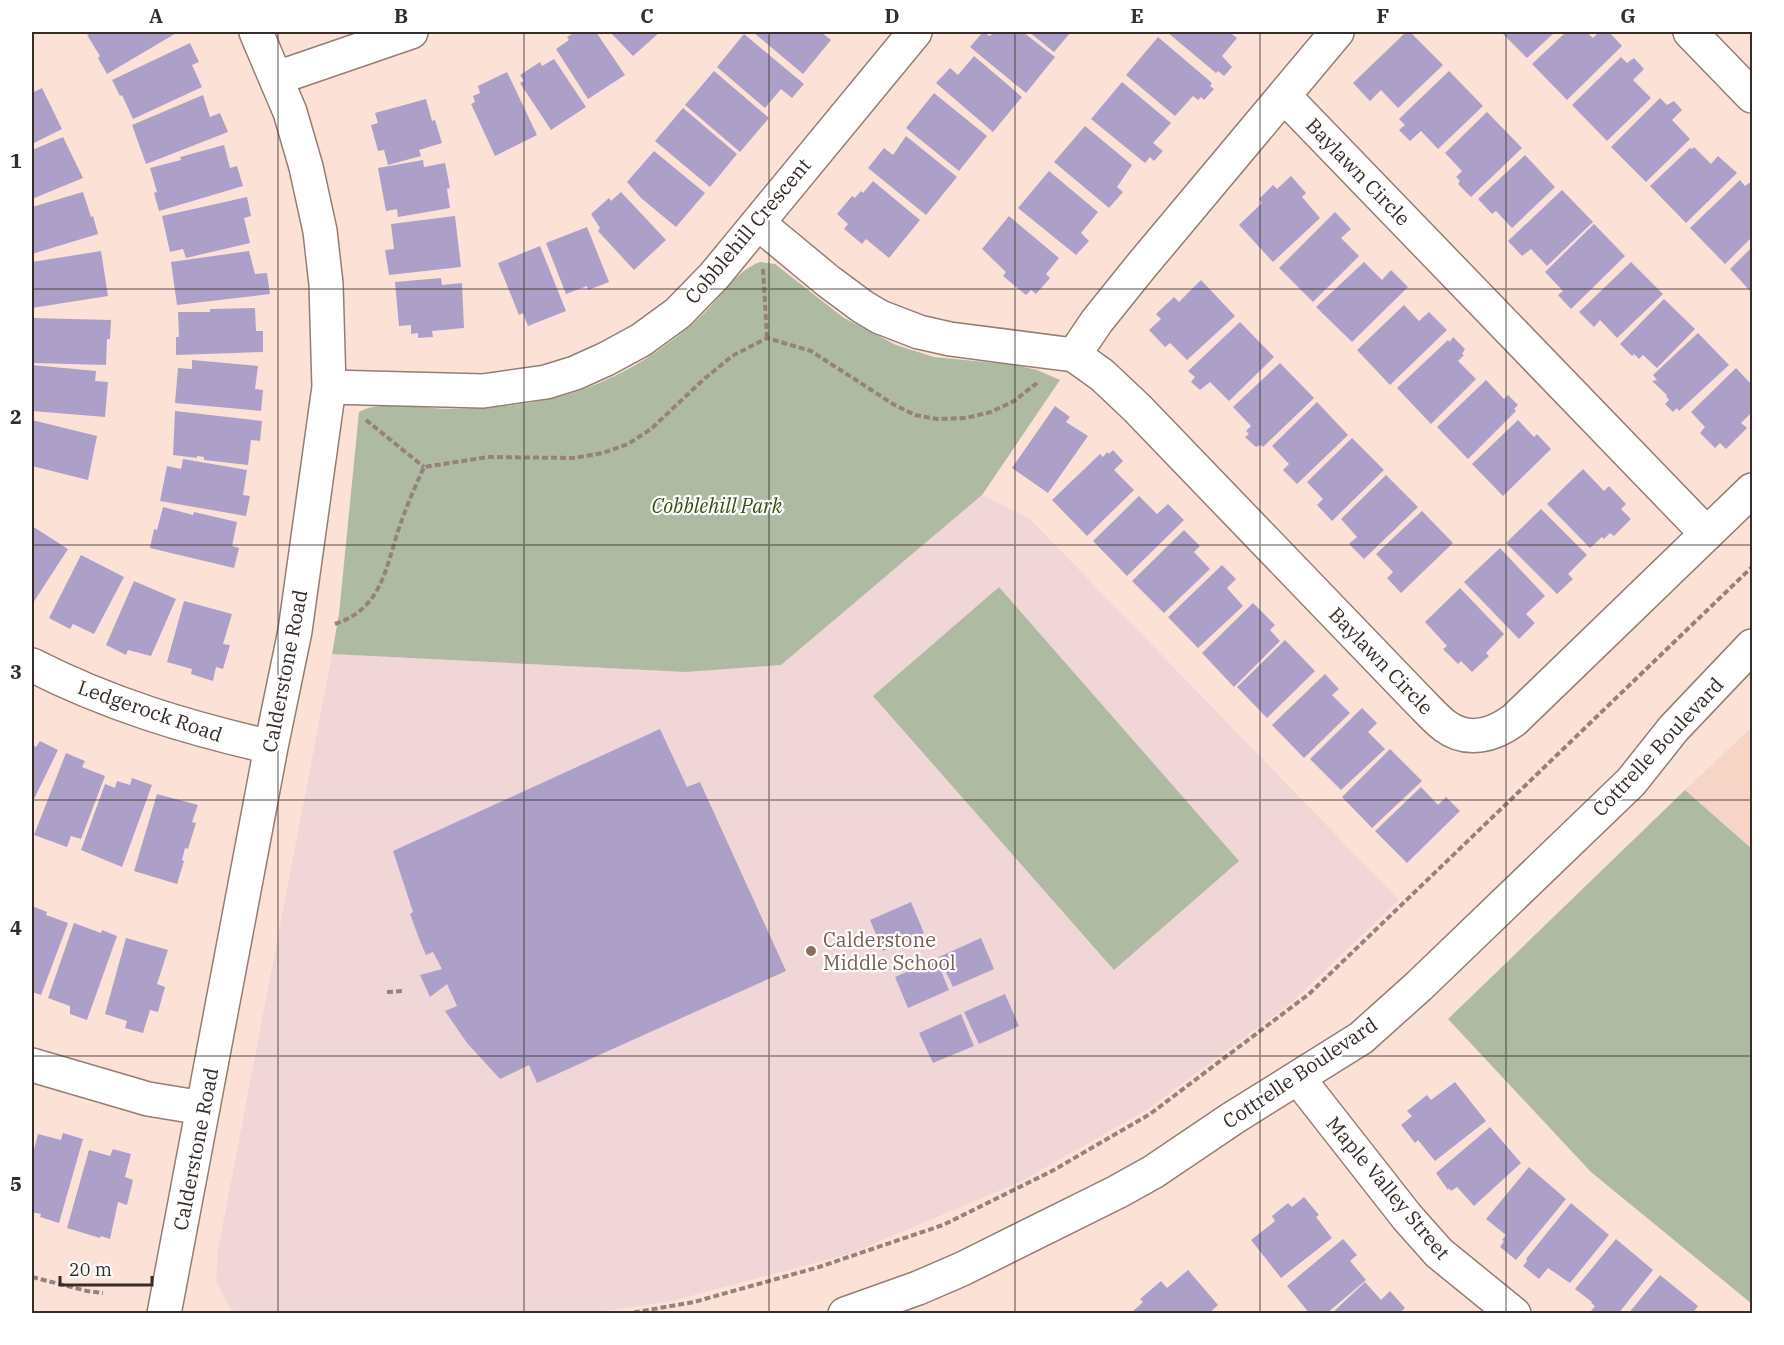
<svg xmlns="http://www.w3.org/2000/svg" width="1784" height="1345" font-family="'IBM Plex Serif',serif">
	<rect width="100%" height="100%" fill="#fce1d7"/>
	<path fill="#f6d5c7" d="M1752,727v122l-67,-59z"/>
	<path fill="#f1d6d7" d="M982,495l47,23 370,382 -107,102 -144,107 -126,72 -170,72 -180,48 -88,13 -348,-1 -6,-5 -14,-26 2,-32 114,-596 354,18 95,-7z"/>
	<path fill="#afbaa2" d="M760,262l15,2 69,54 52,27 38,12 81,8 22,5 23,10 -78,115 -201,170 -95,7 -354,-18 7,-40 20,-202c23,-13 63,-3 90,-3 46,-1 91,-4 135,-20 42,-15 79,-39 113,-69 21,-18 36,-48 63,-58z
		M999,587l240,274 -125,109 -241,-274z
		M1685,790l67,59v455l-161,-132 -143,-153z"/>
	<path fill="#aca0c9" d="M93,32h85l-71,42 -9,-16 2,-2 -13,-21z
		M575,32h21l29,43 -37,24 -32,-50 13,-9 -2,-3z
		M610,32h50l-27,24z
		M753,32h68l10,8 -28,34z
		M983,32l7,4 4,-4h29l32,25 -29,36 -56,-46z
		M1029,32h42l-17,20z
		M1167,32h62l8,6 -15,18 10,11 -8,9 -6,-5 -2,2z
		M1406,32h4l33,33 -45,43 -17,-18 -11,11 -17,-18z
		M1501,32h54l-28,26z
		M1566,32h21l6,6 6,-6h10l13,14 -55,54 -35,-36z
		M744,34l60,50 -12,14 -11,-9 -16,19 -48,-41z
		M1158,37l54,46 -2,3 4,3 -10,11 -3,-3 -3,3 -5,-4 -18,20 -49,-41z
		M190,43l9,19 -7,3 10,22 -69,32 -11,-24 -2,1 -8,-16z
		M974,56l48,41 -29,35 -57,-49 14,-15 8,7z
		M1621,57l6,6 7,-5 10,11 -11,11 18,18 -44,43 -35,-36z
		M554,59l32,48 -35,23 -31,-47 4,-2 -4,-6 20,-13 2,4z
		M714,71l55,47 -29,34 -55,-47z
		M1449,71l34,35 -45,43 -17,-18 -11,10 -11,-11 6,-5 -6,-6z
		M507,72l30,63 -42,21 -24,-52 4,-2 -2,-6 7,-3 -2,-7z
		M1122,82l49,41 -18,20 10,8 -9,10 -4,-4 -5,6 -54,-44z
		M42,88l20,41 -30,15v-51z
		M934,93l53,43 -28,35 -53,-43z
		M203,95l7,22 10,-4 8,19 -82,32 -14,-39z
		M1660,98l7,7 7,-4 8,9 -10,10 18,19 -44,43 -35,-35z
		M426,99l6,22 3,-1 7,23 -23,7 2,6 -33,9 -4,-15 -6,1 -7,-26 7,-2 -3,-10z
		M683,108l54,46 -27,33 -55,-46z
		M1487,112l35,36 -51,49 -13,-13 2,-3 -4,-4 6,-6 -17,-18z
		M1085,126l47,39 -15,22 6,5 -14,16 -55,-46z
		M906,136l51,41 -31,38 -58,-47 16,-20 9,7z
		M63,137l20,41 -51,21v-49z
		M224,145l6,23 7,-2 6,20 -84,25 -5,-18 3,-1 -7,-24 31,-8 -1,-3z
		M1694,147l17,17 7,-8 19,17 -51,50 -36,-37 40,-38 2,1z
		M654,151l51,42 -29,34 -35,-29 -14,-16z
		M1525,155l30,32 -43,41 -16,-17 -4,3 -14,-15z
		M423,160l1,7 21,-4 5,25 -3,1 3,19 -52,9 -1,-8 -11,2 -8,-43z
		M1049,171l49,41 -17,21 8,8 -13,14 -58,-47z
		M1291,176l15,17 -4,4 18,21 -47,44 -34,-37 23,-22 -3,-4 14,-14 4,4z
		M1740,180l5,6 7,-5v56l-27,27 -35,-36z
		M873,181l47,39 -31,38 -23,-19 -4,5 -18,-15 4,-5 -11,-10 15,-18 3,2 6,-7 2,2z
		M1562,190l31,32 -46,44 -16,-17 -9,7 -14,-15z
		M83,192l8,25 2,-1 5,18 -66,20v-47z
		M621,192l45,48 -32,30 -36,-39 2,-3 -9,-14 18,-16 2,3z
		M247,197l4,19 -7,2 6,25 -64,15 -3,-9 -13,3 -8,-36z
		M1335,212l16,17 -10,9 18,18 -46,46 -34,-34z
		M455,216l6,51 -72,8 -4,-25 9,-1 -3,-25z
		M1009,216l50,42 -13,16 4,4 -14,16 -5,-4 -5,5 -23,-19 3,-4 -24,-23z
		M1594,224l31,32 -54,53 -13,-14 5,-4 -18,-19z
		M587,227l22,55 -21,8 -1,-4 -21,8 -20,-51z
		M540,246l26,65 -38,15 -5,-13 -4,2 -21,-52z
		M1752,247v46l-22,-24z
		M101,251l7,45 -76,12v-46z
		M249,251l6,23 12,-1 3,21 -93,11 -6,-43z
		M1364,262l18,18 9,-10 17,17 -56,55 -36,-35z
		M1631,262l32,32 -46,44 -17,-18 -6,7 -15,-15z
		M441,278l1,7 20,-2 2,45 -32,3 1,6 -15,1v-5l-7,1v-9l-12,1 -4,-44z
		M1201,280l34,36 -48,44 -17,-17 -5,4 -16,-17 12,-11 -5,-5 18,-17 5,5z
		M1664,299l31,30 -38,39 -14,-13 -4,4 -5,-5 -2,2 -12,-12z
		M1404,305l15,16 10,-9 18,18 -57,55 -33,-35z
		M255,308l1,23h7v21l-87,3v-18h3l-1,-25h32v-3z
		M32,318l79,2 -1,19h-3l-1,26 -74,-2z
		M1240,322l34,35 -45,44 -19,-19 -10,8 -9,-8 4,-5 -7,-6z
		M1698,333l31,32 -50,46 -2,-3 -4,4 -8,-8 4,-4 -3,-4 1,-1 -15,-14 5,-1 -4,-5z
		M1453,337l12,12 -3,5 2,1 -6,6 18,18 -45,45 -34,-36 51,-48 2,2z
		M192,360l66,6 -3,23 8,1 -2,21 -86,-8 3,-35 14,1z
		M1280,363l34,35 -51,49 -2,-2 -5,2 -11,-10 4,-3 -3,-3 5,-5 -18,-19z
		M32,365l64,6 -1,10 13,1 -3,35 -73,-6z
		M1736,368l16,17v27l-11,11 6,5 -21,21 -6,-6 -5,5 -15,-15 5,-6 -14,-15z
		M1486,380l18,19 4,-4 10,10 -4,4 2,2 -48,48 -31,-32z
		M1317,402l31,33 -51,49 -14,-14 6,-6 -17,-18z
		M1055,406l15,11 -4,5 22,14 -40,57 -36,-25z
		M175,411l87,10 -2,20 -9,-1 -3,25 -44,-5v-3l-7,-1v2l-24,-3z
		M32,420l65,16 -9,44 -56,-14z
		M1518,420l16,17 3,-3 14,15 -48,47 -31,-32z
		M1352,438l32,32 -52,51 -15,-16 6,-6 -16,-17z
		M1113,450l10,11 -9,9 20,20 -47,46 -35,-36 48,-46 3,3 4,-5 2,2z
		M183,459l64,11 -4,25 7,1 -4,20 -86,-15 7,-35 14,3z
		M1583,469l21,22 5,-5 17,18 -5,5 10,10 -17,17 -4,-3 -6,6 -2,-2 -12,11 -43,-44z
		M1386,475l32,32 -54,52 -15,-15 8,-7 -16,-18z
		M1139,496l18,18 11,-10 16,16 -57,56 -34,-35z
		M163,507l30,8 1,-3 43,10 -5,24 7,2 -5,20 -84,-20 4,-19 3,1z
		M1541,509l46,46 -19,19 5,5 -16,15 -51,-51z
		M1422,511l31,32 -52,50 -14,-15 6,-6 -17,-18z
		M32,526l36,23 -35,54h-1z
		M1184,530l16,16 -6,6 16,17 -46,44 -32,-32z
		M1500,548l45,48 -19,18 9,9 -16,16 -55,-57z
		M81,555l43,22 -30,57 -21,-10 -3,5 -21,-11z
		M1222,565l14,14 -9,9 16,18 -45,42 -30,-31z
		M134,581l42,18 -25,57 -23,-6 -2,5 -20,-10z
		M1460,588l44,46 -18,19 3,3 -17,16 -11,-11 -3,3 -15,-15 4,-3 -22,-24z
		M184,601l48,13 -9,30 7,1 -7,24 -7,-2 -3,14 -22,-7 1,-5 -25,-7z
		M1253,603l22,22 -5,5 10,11 -46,46 -32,-34z
		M1285,640l30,31 -48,47 -30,-31z
		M1325,674l14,15 -7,6 18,18 -46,45 -32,-33z
		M1362,708l15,15 -9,9 17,17 -44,41 -31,-31z
		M660,729l27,58 13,-5 86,189 -249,112 -8,-18 -29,14 -33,-36 -22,-32 12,-5 -10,-22 -17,13 -10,-22 22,-6 -9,-17 -7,3 -6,-14 -10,-27 3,-2 -20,-61z
		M40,741l18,9 -26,53v-58l4,2z
		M1390,749l32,32 -50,47 -30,-31z
		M66,753l19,8 -3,6 23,9 -24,63 -10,-3 -4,11 -33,-12z
		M132,778l20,7 -30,82 -41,-17 24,-66 10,4 2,-7 13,4z
		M1421,787l17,18 8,-8 14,14 -53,52 -32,-32z
		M157,794l41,11 -6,17 4,1 -8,26 -3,-1 -3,12 2,1 -7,23 -43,-13z
		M911,902l13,31 -41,18 -13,-31z
		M32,906l15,6 -1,3 22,8 -27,72 -9,-3z
		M74,923l27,10 1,-3 15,6 -30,84 -17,-6v-8l-22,-8z
		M126,938l42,12 -11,34 8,3 -7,25 -8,-2 -7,23 -18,-5 2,-7 -22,-7z
		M981,938l13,31 -41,18 -14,-30z
		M936,959l13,31 -41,18 -13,-31z
		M1005,994l14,32 -40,18 -15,-32z
		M961,1014l13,32 -41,17 -14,-30z
		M1455,1082l31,39 -51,40 -17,-21 -3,3 -14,-18 11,-9 -5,-5 20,-16 4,5z
		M1490,1127l31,36 -47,43 -17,-19 -6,4 -2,-3 -1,2 -12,-17z
		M63,1133l20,6 -24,84 -19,-6 1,-3 -9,-2v-55l6,-23 23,6z
		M113,1149l18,5 -6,23 8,3 -6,25 -9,-3 -8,37 -9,-3 -1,2 -33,-10 22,-78 21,6z
		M1529,1167l37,32 -50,61 -16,-13 4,-6 -2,-1 4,-5 -20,-16z
		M1304,1197l15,18 -3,2 16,21 -51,40 -30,-38 24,-19 -3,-5 16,-13 4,4z
		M1571,1203l38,32 -39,48 -22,-15 -9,11 -16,-13 4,-5 -1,-2z
		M1343,1239l14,16 -7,6 16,19 -40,34h-16l-23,-28z
		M1616,1239l37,31 -35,44h-24l-3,-3 4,-5 -4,-3 1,-1 -17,-13z
		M1188,1270l30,35 -10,9 -76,-2 11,-10 -3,-3 21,-18 6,7z
		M1660,1275l38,31 -6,8h-64z
		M1365,1282l16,18 9,-9 15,17 -6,6h-68z"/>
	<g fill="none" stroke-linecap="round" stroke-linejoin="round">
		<defs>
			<path id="street" d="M1690,32l62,64
				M277,78l134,-46
				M1284,96l423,438
				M758,223l70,58 35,26 17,10 39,15 31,7 124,16 28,20 35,33 284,295c8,8 16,17 24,23 23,17 49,9 69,-6l238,-230
				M1074,355l23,-34 45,-56 195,-233
				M329,387l154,4 63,-9 29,-9 31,-14 35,-19 37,-27 36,-37 201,-244
				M32,665c76,39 156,63 239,82
				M32,1065l116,34 55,9
				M1298,1078l109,139 32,36 75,61
				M164,1314l107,-567 24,-116 34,-244 -3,-103 -6,-53 -14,-64 -16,-55 -34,-80"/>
			<path id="secondary" d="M845,1314l73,-26 44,-19 155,-77 36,-20 80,-54 128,-80 58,-52 212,-204 43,-54 78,-82"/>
		</defs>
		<use href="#street" stroke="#957d74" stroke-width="36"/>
		<use href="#secondary" stroke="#957d74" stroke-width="36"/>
		<path stroke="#95827c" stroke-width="4" stroke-dasharray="6 3" stroke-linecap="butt" d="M763,269l4,69
			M366,420l58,47
			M335,624c47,-16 50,-54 64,-96 7,-21 16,-41 25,-61l64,-10 85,1 30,-5 25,-9 23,-15 52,-49 29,-24 35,-18 44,13 82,53 22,11 22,4 29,-1 25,-6 23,-11 23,-18
			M387,992l17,-1
			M32,1277l55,14 16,2
			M625,1314l69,-12 125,-35 124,-42 109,-54 98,-57 159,-120 443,-427"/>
		<use href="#street" stroke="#fff" stroke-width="33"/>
		<use href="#secondary" stroke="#fff" stroke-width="33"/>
	</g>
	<path fill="none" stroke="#362c28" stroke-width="1.5" stroke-opacity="0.55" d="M278,32v1282M524,32v1282M769,32v1282M1015,32v1282M1260,32v1282M1506,32v1282M32,289h1720M32,545h1720M32,800h1720M32,1056h1720"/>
	<circle fill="#8d6e63" stroke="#fff" stroke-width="2" cx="811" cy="951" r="6"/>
	<g text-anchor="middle" stroke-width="4.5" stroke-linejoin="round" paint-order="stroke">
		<g font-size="20" fill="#362c28" stroke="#fff">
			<text transform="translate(1358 172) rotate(46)" y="7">Baylawn Circle</text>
			<text transform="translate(748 231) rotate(-50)" y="7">Cobblehill Crescent</text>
			<text transform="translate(1381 661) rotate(46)" y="7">Baylawn Circle</text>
			<text transform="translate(285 671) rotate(-79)" y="7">Calderstone Road</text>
			<text transform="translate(150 711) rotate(19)" y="7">Ledgerock Road</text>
			<text transform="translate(1658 747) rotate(-47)" y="7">Cottrelle Boulevard</text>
			<text transform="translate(1300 1073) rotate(-34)" y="7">Cottrelle Boulevard</text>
			<text transform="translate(196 1149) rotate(-79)" y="7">Calderstone Road</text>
			<text transform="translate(1388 1188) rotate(50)" y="7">Maple Valley Street</text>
		</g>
		<g font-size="20" font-style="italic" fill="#374e12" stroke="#fff">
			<text x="717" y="513">Cobblehill Park</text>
		</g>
		<g font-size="20" fill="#785e54" stroke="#fff" text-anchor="start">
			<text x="823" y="947">Calderstone<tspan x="823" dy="23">Middle School</tspan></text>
		</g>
	</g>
	<rect width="1784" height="1345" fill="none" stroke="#ffffff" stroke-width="66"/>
	<path d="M60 1276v9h92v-9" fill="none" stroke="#362c28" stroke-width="3"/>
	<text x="69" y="1276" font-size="18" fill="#362c28" stroke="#ffffff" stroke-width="4.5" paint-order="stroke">20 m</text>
	<rect x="33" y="33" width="1718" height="1279" fill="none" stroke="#362c28" stroke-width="2"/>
	<g font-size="20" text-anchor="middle" font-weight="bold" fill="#362c28">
		<text x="156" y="23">A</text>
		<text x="401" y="23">B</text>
		<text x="647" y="23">C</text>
		<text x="892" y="23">D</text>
		<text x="1137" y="23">E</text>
		<text x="1383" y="23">F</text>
		<text x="1628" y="23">G</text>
		<text x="16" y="168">1</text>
		<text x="16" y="424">2</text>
		<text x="16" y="679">3</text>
		<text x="16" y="935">4</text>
		<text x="16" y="1191">5</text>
	</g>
</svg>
